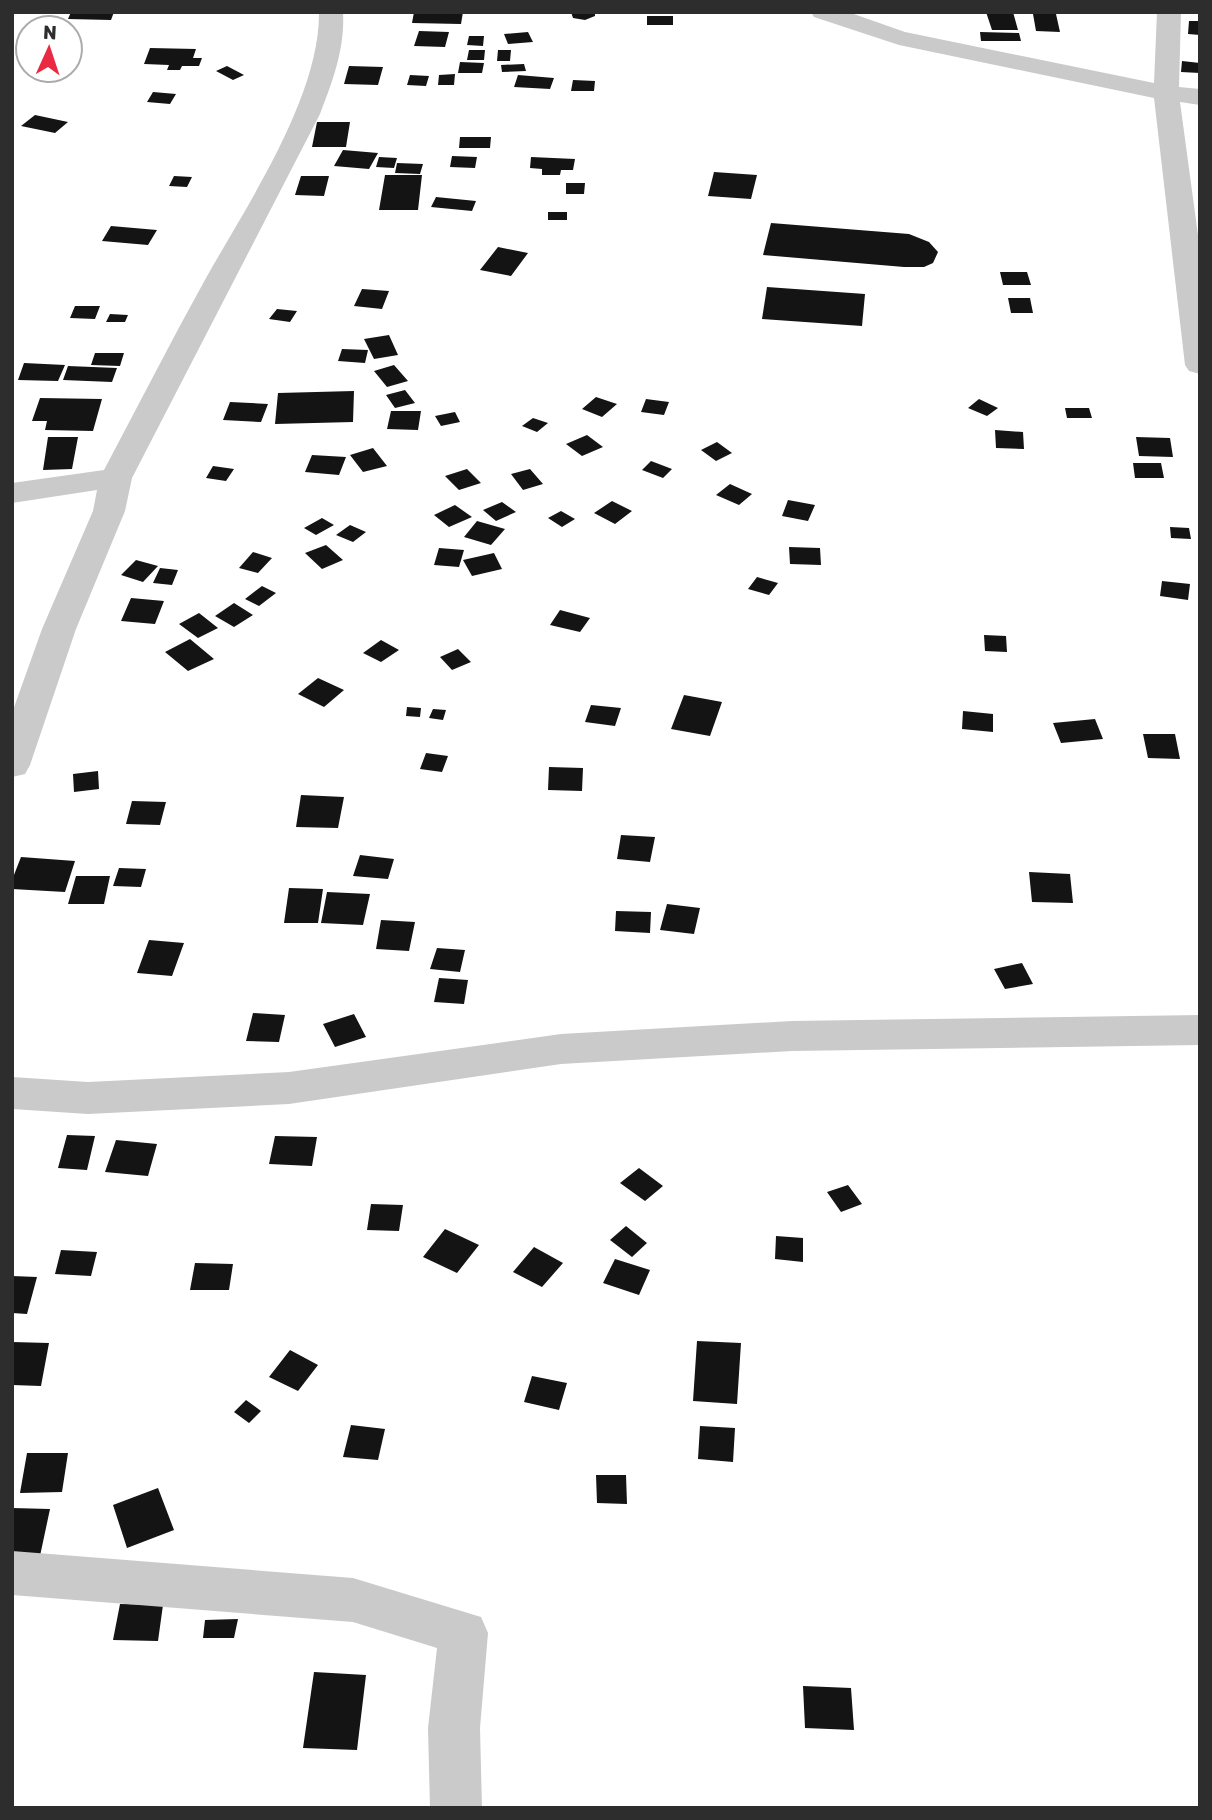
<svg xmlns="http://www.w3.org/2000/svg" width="1212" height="1820" font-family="Rubik,sans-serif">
	<rect width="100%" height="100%" fill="#fff"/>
	<path fill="#141414" d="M71,12h43l-3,8 -43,-1z
		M414,12h49l-2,12 -49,-1z
		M571,12h24v4l-10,4 -12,-2z
		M986,12h27l5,18h-26z
		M1033,14h23l4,18 -24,-1z
		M647,16h26v9h-26z
		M1189,21h11v14l-12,-1z
		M419,31l30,1 -4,15 -31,-1z
		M528,32l5,10 -25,2 -4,-10z
		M980,32l39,1 2,8h-40z
		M469,36h15l-1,10 -16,-1z
		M150,48l46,1 -3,9h9l-3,8h-17l-2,4h-13l2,-5 -25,-1z
		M469,50h16l-1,10h-17z
		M498,50h13l-1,11h-13z
		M1182,61l18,2v10l-19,-1z
		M460,62l24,1 -2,10h-24z
		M524,64l2,7 -24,1 -1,-7z
		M227,66l17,9 -11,5 -17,-9z
		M349,66l34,1 -5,18 -34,-1z
		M455,74l-1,11h-16l1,-10z
		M410,75l19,1 -3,10 -19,-1z
		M518,75l36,3 -4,11 -36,-2z
		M573,80l22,1 -1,10h-23z
		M153,92l23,2 -6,10 -23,-2z
		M35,115l33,7 -13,11 -34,-7z
		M317,122h33l-4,25h-34z
		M460,137h31l-1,11h-31z
		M343,150l35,3 -9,16 -35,-3z
		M452,156l25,1 -2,11 -25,-1z
		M379,157l18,1 -3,10 -18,-1z
		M531,157l44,2 -2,11h-12l-1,5h-18v-6l-12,-1z
		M397,163l26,1 -3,10 -25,-1z
		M714,172l43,3 -6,24 -43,-3z
		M385,175h37l-4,35h-39z
		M174,176l18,1 -5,10 -18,-1z
		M301,176h28l-5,20 -29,-1z
		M566,183h19l-1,11h-18z
		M436,197l40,4 -4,10 -41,-4z
		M548,212h19v8h-19z
		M771,223l138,11 20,8 9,10 -5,11 -9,4h-20l-141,-12z
		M111,226l46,4 -9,15 -46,-4z
		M498,247l30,6 -17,23 -31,-6z
		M1000,272h27l4,13h-28z
		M767,287l98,7 -3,32 -100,-7z
		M362,289l27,2 -7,18 -28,-3z
		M1008,298h22l3,15h-22z
		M75,306h25l-5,13 -25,-1z
		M277,309l20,2 -7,11 -21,-3z
		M110,314l18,1 -3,7h-19z
		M389,335l9,20 -24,4 -10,-20z
		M342,349l26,1 -3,13 -27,-2z
		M95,353h29l-4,13 -29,-1z
		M24,363l41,2 -7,16 -40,-1z
		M394,365l14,16 -21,6 -13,-16z
		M68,366l49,2 -5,14 -49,-2z
		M405,390l10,13 -20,5 -9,-13z
		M354,391l-1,31 -78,2 3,-31z
		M596,397l21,7 -15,13 -20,-8z
		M40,398l62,1 -9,32 -48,-1 2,-9h-15z
		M646,399l23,3 -5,13 -23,-3z
		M979,399l19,9 -11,8 -19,-8z
		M230,402l38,2 -7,18 -38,-2z
		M1065,408h24l3,10h-25z
		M391,411h30l-3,19 -31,-1z
		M455,412l5,10 -19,4 -6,-10z
		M533,418l15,5 -11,9 -15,-6z
		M995,430l28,2 1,17 -28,-1z
		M587,435l16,12 -21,9 -16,-12z
		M48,437h30l-6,32 -29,1z
		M1136,437l34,1 3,19 -34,-1z
		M717,442l15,11 -16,8 -15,-11z
		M373,448l14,18 -24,6 -13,-17z
		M312,455l34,2 -7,18 -34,-3z
		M651,461l21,8 -9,9 -21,-8z
		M1133,463h28l3,15h-29z
		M213,466l21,3 -8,12 -20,-3z
		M467,469l14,14 -22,7 -14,-14z
		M530,469l13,15 -20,6 -12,-16z
		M730,484l22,10 -13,11 -23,-10z
		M788,500l27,5 -7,16 -26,-5z
		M612,501l20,10 -17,13 -21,-11z
		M502,502l14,10 -20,9 -13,-11z
		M455,505l17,12 -23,10 -15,-12z
		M561,511l14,8 -13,8 -14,-9z
		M322,518l12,7 -18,10 -12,-7z
		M477,521l28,8 -14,16 -27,-8z
		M350,525l16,7 -13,10 -17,-7z
		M1170,527l19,1 2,11 -20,-1z
		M326,545l17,15 -21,9 -17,-16z
		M789,547l31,1 1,17 -31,-1z
		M439,548l25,2 -5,17 -25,-2z
		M253,552l19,6 -14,15 -19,-5z
		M494,553l8,16 -30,7 -9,-16z
		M136,560l22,6 -15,16 -22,-7z
		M160,568l18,2 -6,15 -19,-2z
		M757,577l21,6 -9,12 -21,-6z
		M1162,581l28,3 -2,16 -28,-4z
		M262,586l14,7 -17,13 -14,-7z
		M131,598l33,3 -9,23 -34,-3z
		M234,603l19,12 -19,12 -19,-11z
		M560,610l30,8 -10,14 -30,-7z
		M199,613l19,15 -20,10 -19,-14z
		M984,635l22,1 1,16 -22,-1z
		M190,639l24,20 -26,12 -23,-19z
		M381,640l18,10 -18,12 -18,-9z
		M458,649l13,13 -19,8 -12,-13z
		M318,678l26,12 -20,17 -26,-13z
		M684,695l38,7 -12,34 -39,-7z
		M591,705l30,3 -6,18 -30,-4z
		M407,707l14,1 -1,9 -14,-1z
		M433,709l13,1 -3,10 -14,-2z
		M963,711l30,3v18l-31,-3z
		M1095,719l8,20 -42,4 -8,-20z
		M1143,734h32l5,25 -32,-1z
		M426,753l22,3 -6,16 -22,-3z
		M549,767l34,1 -1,23 -34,-1z
		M98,771l1,18 -25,3 -1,-18z
		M301,795l43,2 -6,31 -42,-1z
		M132,801l34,1 -6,23 -34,-1z
		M621,835l34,2 -5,25 -33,-3z
		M360,855l34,4 -6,20 -35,-3z
		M21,857l54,4 -10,31 -53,-3v-9z
		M119,868l27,1 -5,18 -28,-1z
		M1029,872l41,2 3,29 -41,-1z
		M76,876h34l-6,28h-36z
		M289,888l34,1 -5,34h-34z
		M327,892l43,2 -7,31 -42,-2z
		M667,904l33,4 -6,26 -34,-4z
		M616,911l35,1 -1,21 -35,-2z
		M381,920l34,2 -6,29 -33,-2z
		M149,940l35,3 -12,33 -35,-3z
		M437,948l28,2 -5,22 -30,-3z
		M1022,963l11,21 -28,5 -11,-20z
		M439,978l29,2 -4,24 -30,-2z
		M253,1013l32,2 -6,27 -33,-1z
		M354,1014l12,23 -31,10 -12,-23z
		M67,1135l28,1 -8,34 -29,-2z
		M275,1136l42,1 -5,29 -43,-2z
		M116,1140l41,4 -9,32 -43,-4z
		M639,1168l24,18 -18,15 -25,-18z
		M848,1185l14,19 -21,8 -14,-20z
		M371,1204l32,1 -4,26 -32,-1z
		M626,1226l21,17 -15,14 -22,-17z
		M445,1229l34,16 -22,28 -34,-16z
		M776,1236l27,2v24l-28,-3z
		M534,1247l29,16 -21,24 -29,-15z
		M61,1250l36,2 -6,24 -36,-2z
		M615,1259l35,11 -11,25 -36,-12z
		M195,1263l38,1 -4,26h-39z
		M12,1276l25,1 -10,37 -15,-1z
		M697,1341l44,2 -4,61 -44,-3z
		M12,1342l37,1 -8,43 -29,-1z
		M290,1350l28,15 -20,26 -29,-14z
		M532,1376l35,7 -8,27 -35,-8z
		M246,1400l15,11 -12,12 -15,-11z
		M351,1425l34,4 -7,31 -35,-3z
		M700,1426l35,2 -2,34 -35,-3z
		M27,1453h41l-6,39 -42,1z
		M596,1475h30l1,29 -30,-1z
		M158,1488l16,42 -47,18 -14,-43z
		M12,1508l38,1 -10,47 -28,-1z
		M120,1604l43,1 -5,36 -45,-1z
		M238,1619l-4,19h-31l2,-18z
		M314,1672l52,3 -9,75 -54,-2z
		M803,1686l48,2 3,42 -49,-2z"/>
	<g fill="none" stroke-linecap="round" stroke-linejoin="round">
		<path fill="#cacaca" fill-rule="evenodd" d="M319,12h24c2,37 -10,68 -23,102l-188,364 -7,33 -49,118 -46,136 -5,9 -13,3v-64l30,-84 51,-118 4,-21 -85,13v-20l92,-13c34,-64 67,-129 102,-192 41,-73 114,-181 113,-266z
			M811,12h37l57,20 249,51 3,-71h24l-2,75 21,2v16l-20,-3 20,148v124l-11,-3 -4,-6 -31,-267 -255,-53 -85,-28z
			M1200,1015v30l-408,6 -231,13 -272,40 -201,10 -76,-5v-32l76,5 201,-10 272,-38 231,-13z
			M12,1551l341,27 128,39 7,16 -8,95 2,80h-52l-2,-80 9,-80 -84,-26 -341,-27z"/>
	</g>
	<rect width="1212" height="1820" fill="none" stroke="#2d2d2d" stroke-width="28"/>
	<g transform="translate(49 49) rotate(3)"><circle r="33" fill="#ffffff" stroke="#ababab" stroke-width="2"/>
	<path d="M0-5L12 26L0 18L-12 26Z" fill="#e92a42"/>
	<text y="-10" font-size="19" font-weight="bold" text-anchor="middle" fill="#2d2d2d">N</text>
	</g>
</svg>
